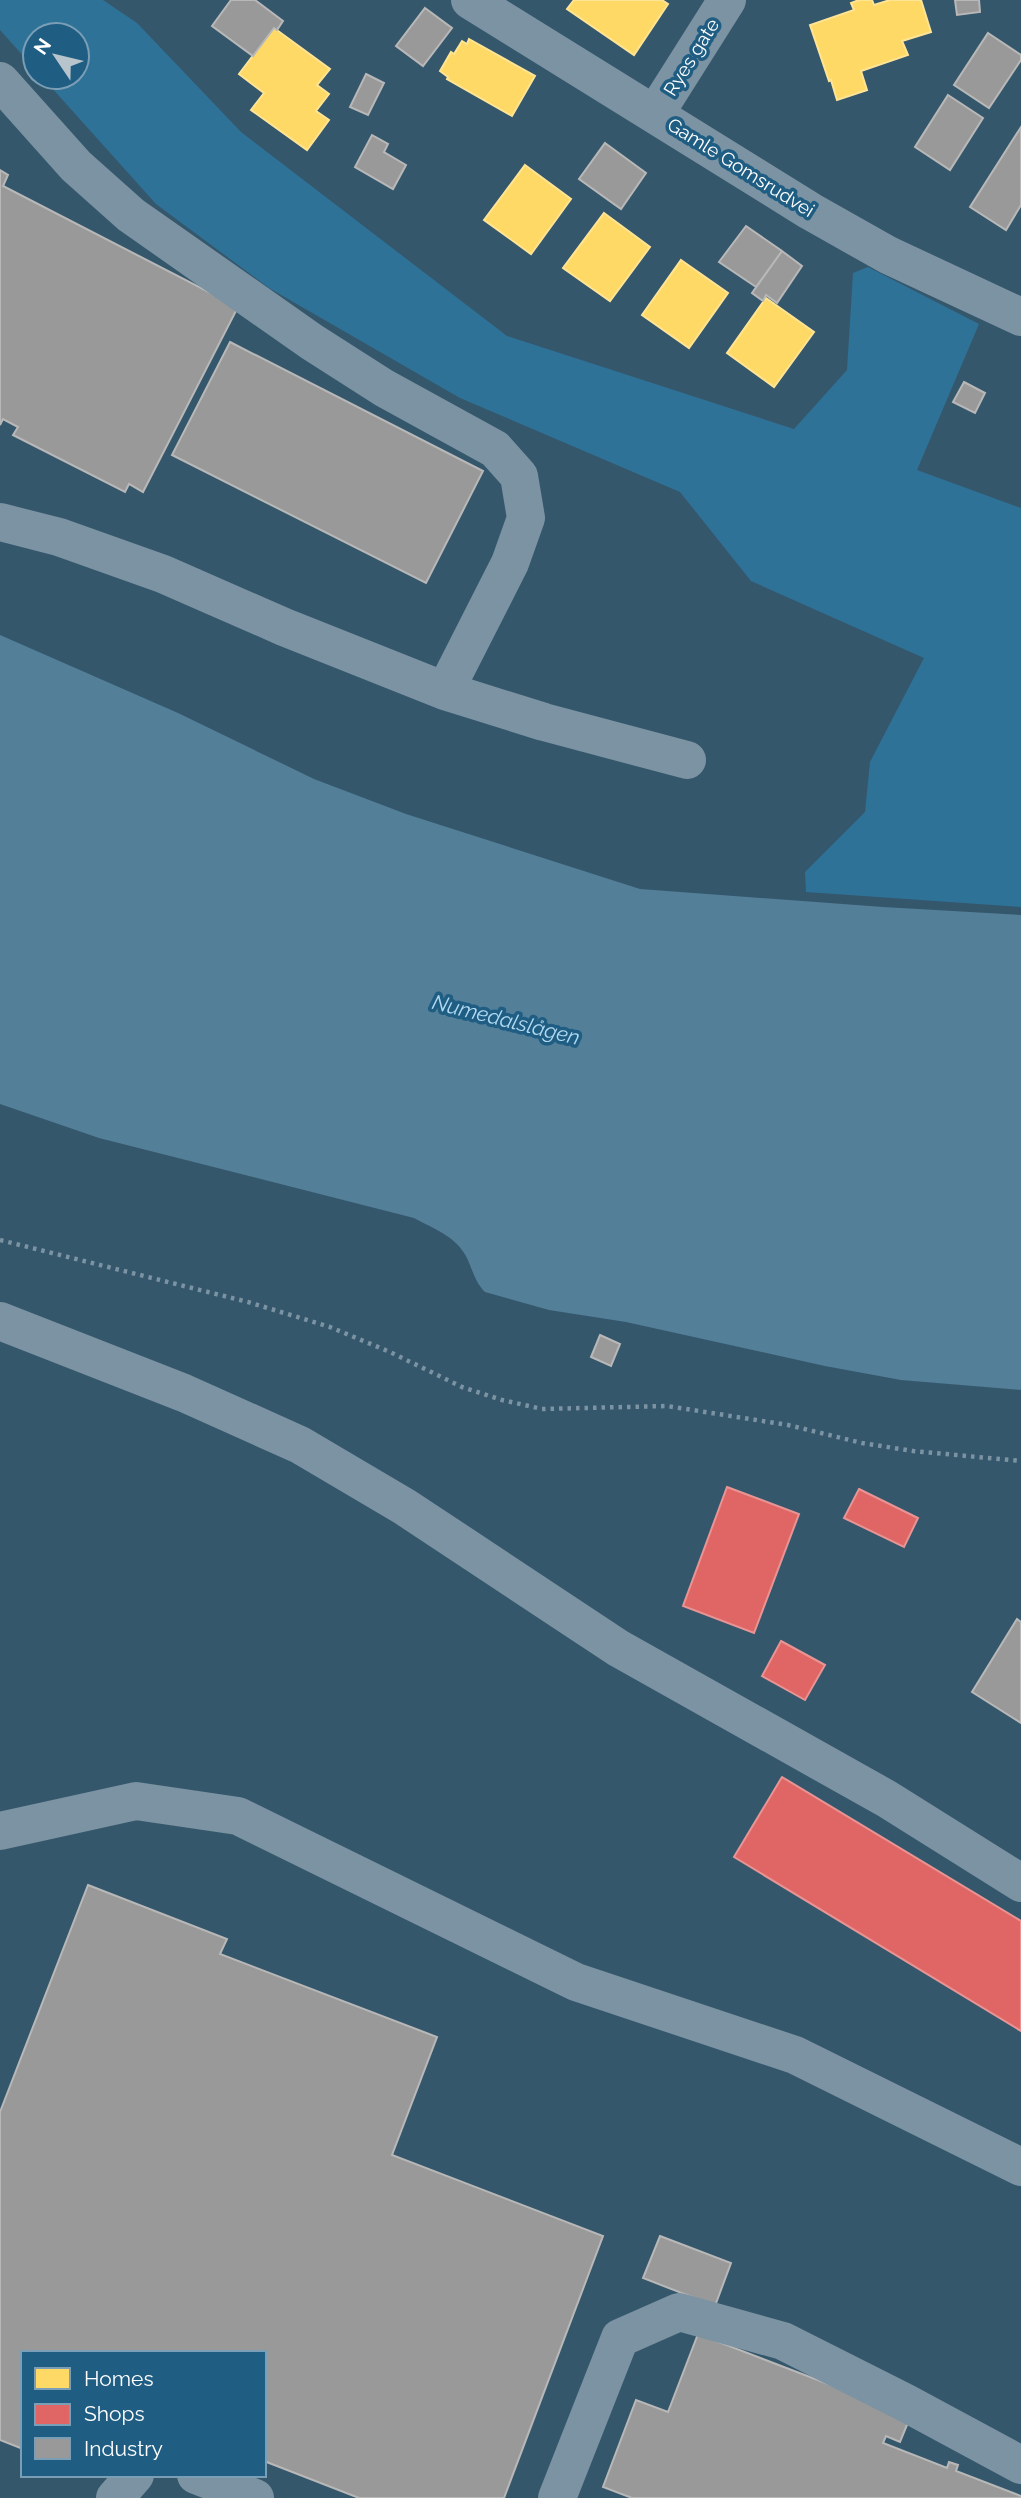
<svg xmlns="http://www.w3.org/2000/svg" width="1021" height="2498" font-family="Raleway,sans-serif">
	<rect width="100%" height="100%" fill="#35576c"/>
	<path fill="#2f7298" d="M0,0h103l34,23 104,109 266,204 287,93 53,-59 6,-97 15,-6 111,57 -62,146 104,38v399l-215,-15 -1,-20 60,-60 5,-50 54,-104 -173,-77 -71,-89 -220,-94 -191,-110 -113,-84 -114,-127h35v-42h-42v34l-35,-39z"/>
	<path fill="#537f99" d="M0,635l178,78 136,66 92,35 234,75 243,18 138,8v475l-120,-10 -76,-14 -199,-44 -77,-12 -64,-18c-10,-10 -12,-21 -18,-34 -11,-22 -33,-29 -53,-40l-315,-80 -99,-34z"/>
	<path fill="#ffd966" stroke="#ffe494" stroke-width="2" d="M574,0h88l6,4 -34,51 -67,-46z
		M859,0h13l2,5 16,-5h31l10,32 -29,9 6,14 -47,16 6,19 -30,10 -6,-20 -2,1 -19,-56 44,-15 -3,-7z
		M274,28l56,41 -13,16 12,9 -13,17 13,9 -22,30 -56,-40 13,-17 -25,-19z
		M469,39l66,37 -23,40 -65,-37 1,-2 -8,-6 11,-19 3,2 8,-13 5,3z
		M525,165l46,34 -40,55 -47,-34z
		M604,213l46,34 -40,54 -47,-33z
		M681,260l47,33 -39,55 -47,-33z
		M766,298l48,34 -40,55 -47,-34z"/>
	<path fill="#e06666" stroke="#e99494" stroke-width="2" d="M727,1487l72,27 -45,119 -71,-27z
		M859,1489l59,29 -14,29 -60,-29z
		M781,1641l44,24 -20,35 -43,-24z
		M782,1777l239,144v110l-287,-174z"/>
	<path fill="#999" stroke="#b8b8b8" stroke-width="2" d="M231,0h24l28,21 -6,9 -3,-2 -21,28 -41,-30z
		M955,0h24l1,12 -23,3z
		M425,8l27,20 -29,38 -27,-20z
		M988,33l33,22v5l-32,48 -35,-23z
		M366,74l18,9 -16,32 -18,-8z
		M948,95l35,23 -33,52 -35,-23z
		M1021,127v78l-15,25 -36,-23z
		M372,135l16,9 -4,8 22,13 -13,24 -38,-22z
		M605,143l41,30 -25,36 -42,-30z
		M0,170l8,5 -5,11 235,121 -95,185 -14,-8 -4,8 -112,-57 5,-8 -15,-8 -3,6z
		M746,226l36,25 -26,36 -37,-25z
		M782,251l20,15 -25,37 -11,-8 -3,6 -11,-8z
		M230,342l253,129 -57,112 -254,-128z
		M964,382l21,11 -10,20 -22,-11z
		M600,1335l20,9 -9,22 -20,-9z
		M1017,1619l4,3v101l-49,-31z
		M88,1885l139,54 -7,15 217,83 -45,118 211,81 -99,262h-145l-95,-37v-108h-241v96l-23,-9v-328z
		M660,2236l71,27 -16,43 -72,-28z
		M698,2334l198,76 13,10 -9,22 -14,-6 -3,7 64,25 2,-6 9,3 -2,6 65,25v2h-389l-29,-11 33,-87 32,12z"/>
	<g fill="none" stroke-linecap="round" stroke-linejoin="round">
		<path stroke="#7b93a2" stroke-width="4.5" stroke-dasharray="3.5 5" stroke-linecap="butt" d="M0,1240l248,62 82,25 60,25 72,35 40,13 40,9 125,-3 121,19 74,18 51,8 108,10"/>
		<path stroke="#7b93a2" stroke-width="38" d="M470,0l340,211 78,44 133,62
			M0,81l76,85 55,49 181,127 72,46 111,61 24,27 7,42 -16,45 -65,128
			M655,114l72,-114
			M0,522l59,15 104,37 121,53 161,64 99,31 143,38
			M0,1321l184,72 116,52 105,62 213,141 269,151 134,84
			M0,1831l136,-30 102,15 338,166 219,73 226,112
			M196,2475l59,23
			M115,2498l20,-23
			M557,2498l63,-160 59,-26 104,29 123,62 115,62"/>
	</g>
	<g text-anchor="middle" stroke-width="7" stroke-linejoin="round" paint-order="stroke">
		<g font-size="19" fill="#fff" stroke="#1f5d83">
			<text transform="translate(691 57) rotate(-58)" y="7">Ryes gate</text>
			<text transform="translate(741 167) rotate(32)" y="7">Gamle Gomsrudvei</text>
		</g>
		<g font-size="21" font-style="italic" fill="#b1daf1" stroke="#1f5d83">
			<text transform="translate(506 1020) rotate(14)" y="7">Numedalslågen</text>
		</g>
	</g>
	<rect x="21" y="2351" width="245" height="126" fill="#1f5d83" stroke="#799eb5" stroke-width="2"/>
	<rect x="35" y="2368" width="35" height="21" fill="#ffd966" stroke="#799eb5" stroke-width="2"/>
	<text x="84" y="2386" font-size="21" fill="#ffffff">Homes</text>
	<rect x="35" y="2404" width="35" height="21" fill="#e06666" stroke="#799eb5" stroke-width="2"/>
	<text x="84" y="2421" font-size="21" fill="#ffffff">Shops</text>
	<rect x="35" y="2438" width="35" height="21" fill="#999999" stroke="#799eb5" stroke-width="2"/>
	<text x="84" y="2456" font-size="21" fill="#ffffff">Industry</text>
	<g transform="translate(56 56) rotate(305)"><circle r="33" fill="#1f5d83" stroke="#799eb5" stroke-width="2"/>
	<path d="M0-5L12 26L0 18L-12 26Z" fill="#b8c4cc"/>
	<text y="-10" font-size="19" font-weight="bold" text-anchor="middle" fill="#ffffff">N</text>
	</g>
</svg>
